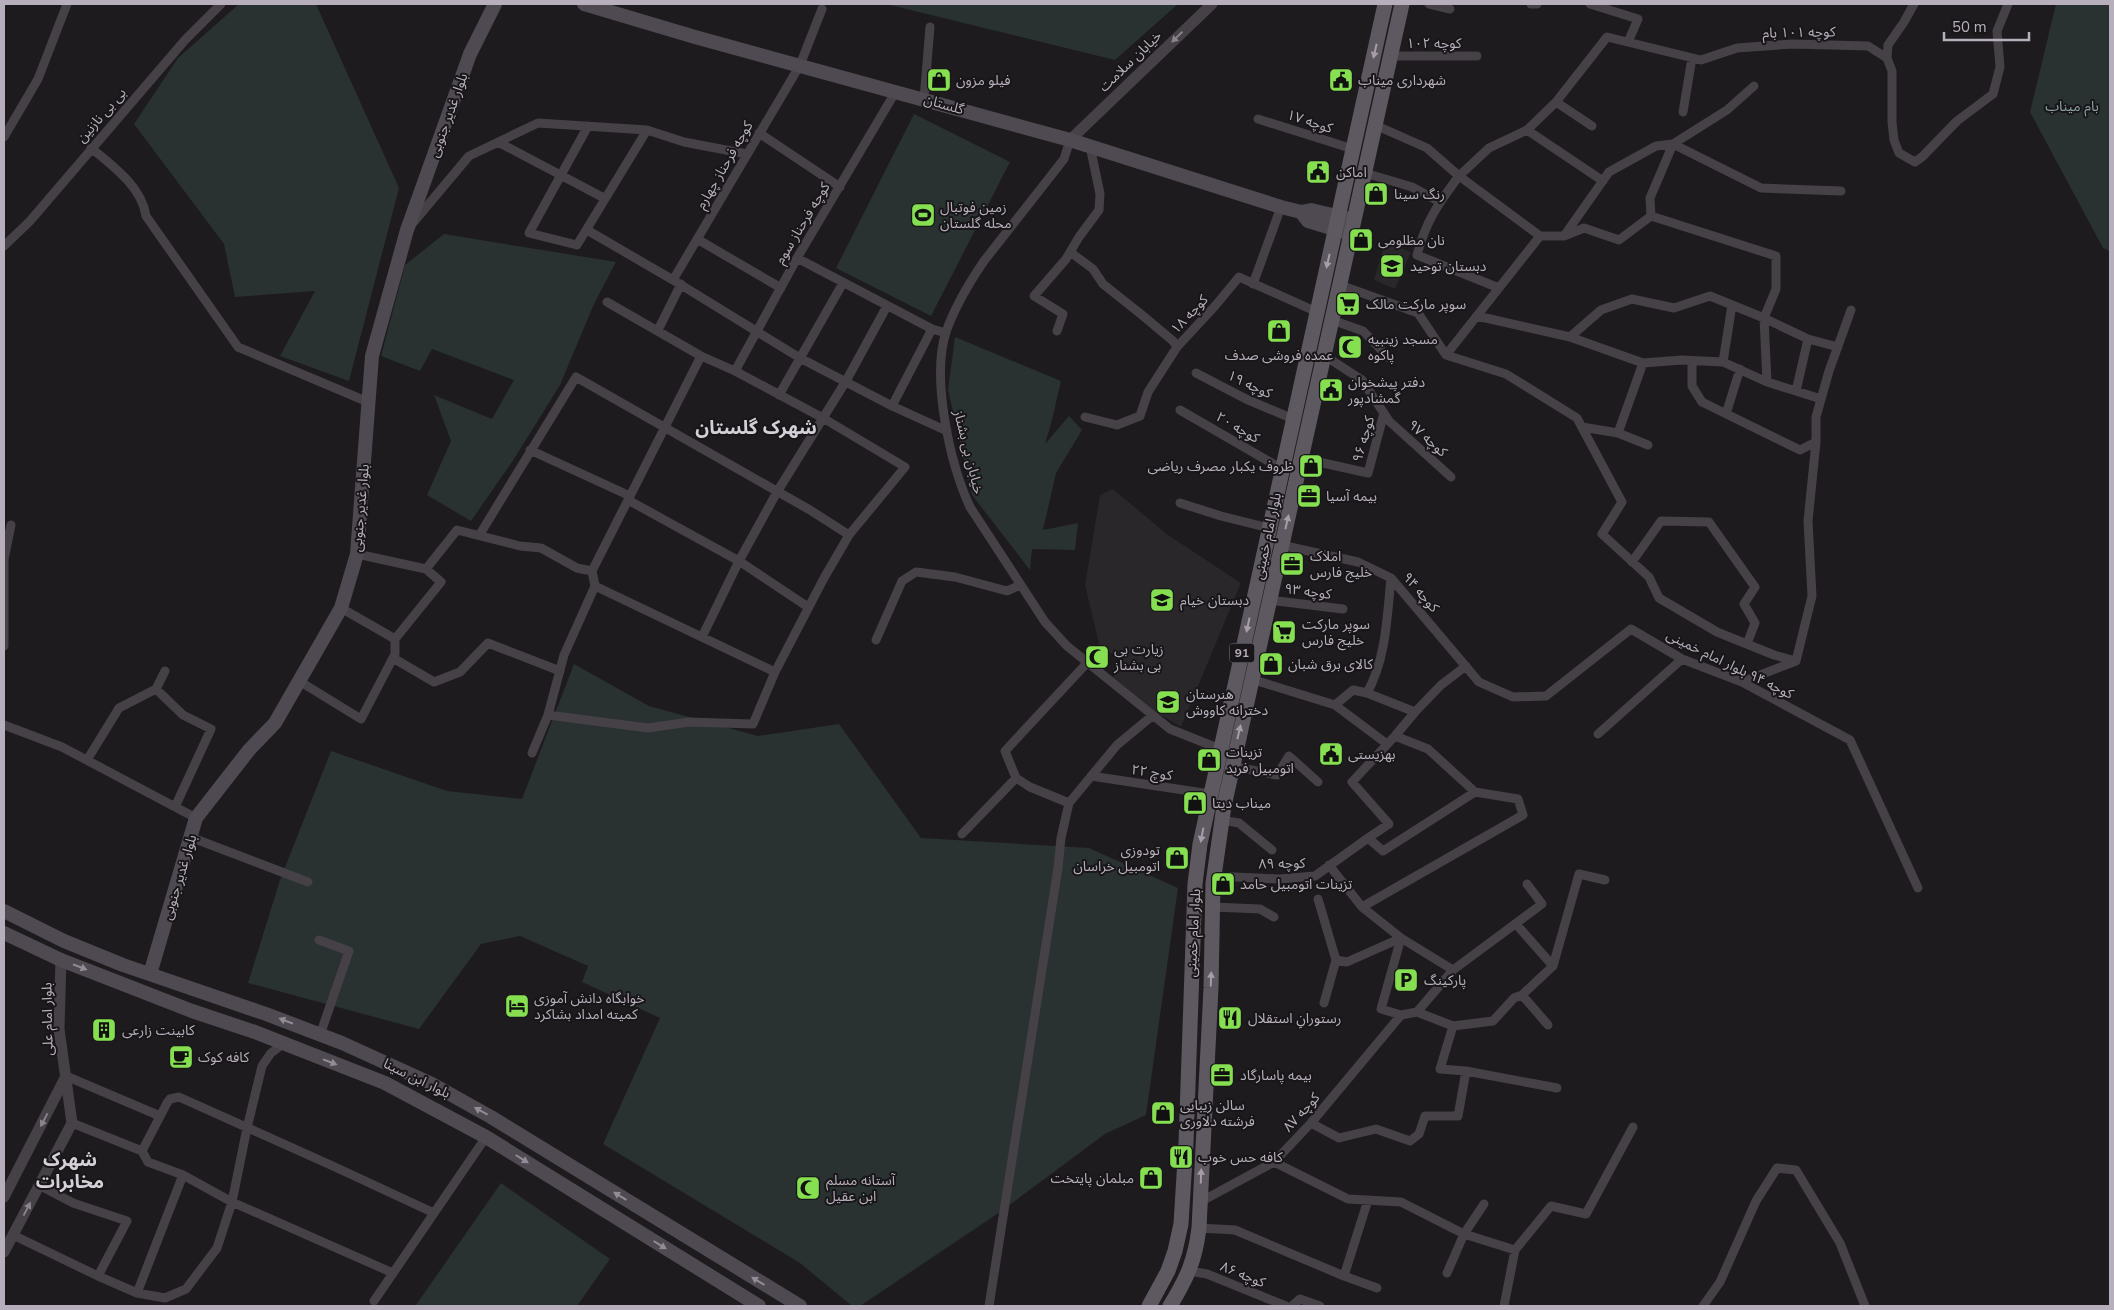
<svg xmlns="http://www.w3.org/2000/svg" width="2114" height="1310" font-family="'Nunito Sans','Noto Sans Arabic',sans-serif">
	<rect width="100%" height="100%" fill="#1d1b1d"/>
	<path fill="#292729" d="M1385,242l26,10 -16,37 -21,-9z
		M1113,489l55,46 73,48 -60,144 -25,-15 -43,-35 11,-18 -24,-11 -15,-63 15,-90z"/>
	<path fill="#293131" d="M239,4h77l83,184 -50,193 -69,-25 35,-65 -80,6 -11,-53 -90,-120 44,-66z
		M886,4h292l-63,56z
		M2056,4h54v247l-7,-3 -73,-136z
		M914,114l96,48 -79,154 -95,-48z
		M444,234l172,28 -22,42 -34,81 -46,74 -43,62 -44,-26 24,-54 -17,-46 58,24 22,-39 -82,-31 -12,22 -39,-15 24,-91z
		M955,337l106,44 -10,43 -6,20 24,-28 13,14 -26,43 -13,57 35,-7 -3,27 -43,-1 -2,21 -58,-75 -24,-105z
		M574,664l75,42 109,30 81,-12 82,114 168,10 89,40 -32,227 -41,19 -105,78 -140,94h-8l-52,-43 -197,-119 57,-126 -78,-36 6,-16 -68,-30 -39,8 -62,85 -171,-46 32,-103 51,-129 116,40 75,8z
		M501,1183l109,76 -33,47h-159l-2,-1z"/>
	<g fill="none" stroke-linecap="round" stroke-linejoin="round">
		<path stroke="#454146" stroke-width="9" d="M1429,4l21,5
			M1531,4h6
			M1590,4l48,15 -10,23
			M1391,56h86
			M1887,58l1,-13 16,-23 10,-18
			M924,99l6,-72
			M1556,102l36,24
			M1683,112l9,-54
			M1258,119l95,30
			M1375,125l52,23 32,28 30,-28 38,-18 29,-28 51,-65 94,23 36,-12 55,-4 76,2 19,12 5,13v51l2,18 5,13 16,9 7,-5 35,-36 36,-27 7,-27 -3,-36 11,-27
			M588,126l-59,107 48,12 70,-115
			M1527,130l76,51
			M759,133l81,54
			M4,137l34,-58 29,-75
			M1070,140l-6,19 -80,102c-15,22 -29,45 -38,71 -15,46 4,132 24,175l75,115 22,24 103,83 50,20
			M498,142l106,56
			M91,148c22,18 51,39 55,68l92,131 130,55
			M1365,173l47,14 28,15
			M412,224l57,-68 69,-33 109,7 37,12 63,12
			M587,230l86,50 127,78 92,48 55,25
			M1564,236l45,-64 47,-26 17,-2 54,-34 27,-24
			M697,239l84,49
			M4,246l26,-25 155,-181 36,-36
			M1070,252l23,17 10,15 39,31 31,26 4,6 38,-41 24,-29 78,35
			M797,258l135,71 14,4
			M673,280l127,-215 22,-56
			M1253,284l28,-77
			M1340,285l78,28 28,42
			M1499,288l-82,-33c9,-34 21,-51 42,-79l81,60h24l20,-8 35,12 32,-24 -1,-18 23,-54 88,44 80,3
			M1477,316l93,21 31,-27 31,-11 42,9 36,-12 54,22 44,21 -12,52 -29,-9
			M1332,320l31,11 26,27
			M658,330l23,-46
			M1057,331l6,-17 -29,-18 32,-37 13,-22 20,-27 1,-16 -10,-48
			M1570,337l73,26 39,-3 41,2 44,20 -3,-64 12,-29v-33l-125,-40
			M1808,339l30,8
			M1446,355l60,19 71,44 45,84 -20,32 47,43 10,21 58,34 57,23 22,6 16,-65 -4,-75 8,-79
			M1446,355l94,-119
			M1325,356l37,24 27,41 62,56
			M1692,361v25l10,16 98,48 16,-8v-25l13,-46 22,-61
			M1723,362l9,-57
			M735,371l62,-113 99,-167
			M1196,373l50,26 47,20
			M1796,391l25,8
			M779,395l64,-112
			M892,406l40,-77
			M1180,410l102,59
			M1726,414l14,-45
			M1085,417l32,8 23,-9 8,-24 29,-45
			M1582,427l36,6 30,12
			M1618,433l25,-70
			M530,450l100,46
			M1301,458l67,15 16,-60
			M628,500l111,61 69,46
			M1180,503l41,13 48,12
			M480,534l96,-157 234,133 39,25
			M1281,545l77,17 33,16 88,104 34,15 33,-1 85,-67 51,30 60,23 108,58 68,148
			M357,554l69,15 31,-39 63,16 21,2 36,20 15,3
			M1632,562l29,-41 48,1 46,65 -11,17 11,19 -8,21
			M595,586l180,86
			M1269,600l74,9
			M341,608l54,31 46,-57 -15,-13
			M702,637l37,-76 38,-69 69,-111 41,-75
			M876,640l26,-59 14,-9 39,5 52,14 13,-6
			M4,646v-87l7,-34
			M393,658l41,24 26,-10 28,-29 72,28
			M1251,679l84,26 18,-15 14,3 48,19 -20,24 33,13 47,43 43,7 5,16 -161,92 -33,-42
			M299,681l62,38 34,-65v-15
			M1742,682l54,-21
			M156,689l27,26 28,14 -36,78
			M1367,693c19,-34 20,-76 24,-115
			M1335,705l52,39
			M1415,712l26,-27 25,-19
			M548,715l100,13 41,-6 64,2 22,-52 49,-94 25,-43 56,-68 -82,-49 -88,-47 -34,-15 -94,-54
			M4,725l58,22 134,71
			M1598,734l84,-75
			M1395,736l-43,46 37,42 -21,14 15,13 92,-59
			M532,753l16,-38 16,-60 31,-69 -3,-15 109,-215
			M87,760l32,-52 37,-19 9,-18
			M1232,766l45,9 12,-19 29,26
			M1091,776l119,18
			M1016,778l-11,-27 82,-88
			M1221,820l18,3 33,27
			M962,834l54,-56 14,9 39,16 48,-58 35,-29
			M190,837l118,45
			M1214,876l65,3 36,-3 53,-38
			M1318,899l18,61 11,2 54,-24 52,32 -36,42
			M1213,907l47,2 14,8
			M1362,907l39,31 -20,71 20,6 16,-3 36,14 40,-5 21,-23 8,-3 31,-29 -37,-42
			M319,940l30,11 -29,84
			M1553,966l26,-92 26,6
			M1453,970l89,-66 -15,-20
			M1522,995l26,30
			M1324,1003l12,-43
			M1453,1026l-13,43 26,2 91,17
			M66,1076l94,40
			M72,1123l70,28 6,11 35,13 49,27 161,71
			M1311,1123l28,15 37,-9 34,12 9,-7 6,-18h33l8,-45
			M142,1151l25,-48 3,-4 9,-2 156,70 99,46
			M1274,1162l74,37 53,3 63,32 20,-30
			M39,1185l34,18 54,18 -29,55
			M1200,1202l74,-40 37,-39 90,-108
			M1199,1228l36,2 109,46 33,12
			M13,1235l85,41 39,17 28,5 21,-9 31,-41 15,-46 15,-74 15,-62 9,-13 12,-9
			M1189,1271l18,3 79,32
			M1447,1273l17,-39 51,16 36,-44 35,8 47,-87
			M1344,1276l24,-76
			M137,1293l46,-118
			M374,1301l112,-164
			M989,1306l69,-438 3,-30 8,-35
			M1292,1306l8,-7 20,7
			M1504,1306l11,-56
			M1703,1306l17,-24 36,-81 21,-33 19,2 44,73 25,63"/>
		<path stroke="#454146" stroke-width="11" d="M1070,140l142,-136
			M4,1197l62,-121
			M4,1252l68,-129 -13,-94 2,-69"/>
		<path stroke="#4f4a51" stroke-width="14" d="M584,4l111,33 375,103 211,67 20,5 10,-2 43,10
			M1301,212l7,9 43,13
			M4,911l60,30 59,24 143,49 76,29 90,41 59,33 309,189
			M4,933l57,27 131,51 63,21 130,51 101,54 273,169
			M150,974l46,-156 53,-68 26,-27 66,-115 16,-54 15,-198 35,-126 63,-176 25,-50"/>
		<path stroke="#5e5860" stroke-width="15" d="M1149,1306l19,-35 7,-20 6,-27 5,-81 9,-259 5,-40 185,-840
			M1170,1306c17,-28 25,-45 29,-78l12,-240 2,-105 11,-77 178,-802"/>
	</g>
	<defs><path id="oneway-solid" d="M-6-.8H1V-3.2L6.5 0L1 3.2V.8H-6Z" transform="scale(1.25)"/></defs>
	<g fill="#89838c">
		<use href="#oneway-solid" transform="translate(1177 37) rotate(136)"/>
		<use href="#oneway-solid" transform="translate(44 1120) rotate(118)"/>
		<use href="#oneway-solid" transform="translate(27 1209) rotate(-62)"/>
	</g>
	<g fill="#a59ea9">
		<use href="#oneway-solid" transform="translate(1375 51) rotate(103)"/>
		<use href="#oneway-solid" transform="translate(1328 261) rotate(103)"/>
		<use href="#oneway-solid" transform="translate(1287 522) rotate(-77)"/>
		<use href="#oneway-solid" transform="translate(1248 625) rotate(102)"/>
		<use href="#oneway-solid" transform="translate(1239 732) rotate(-77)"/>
		<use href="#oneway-solid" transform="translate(1202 835) rotate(101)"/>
		<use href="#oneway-solid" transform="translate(1211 979) rotate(-88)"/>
		<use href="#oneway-solid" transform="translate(1201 1176) rotate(-88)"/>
	</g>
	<g fill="#938c96">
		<use href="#oneway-solid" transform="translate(80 967) rotate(21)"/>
		<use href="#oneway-solid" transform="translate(286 1021) rotate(-159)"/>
		<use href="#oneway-solid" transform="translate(330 1062) rotate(21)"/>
		<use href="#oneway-solid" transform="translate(481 1111) rotate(-151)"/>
		<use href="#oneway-solid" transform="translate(522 1159) rotate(32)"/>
		<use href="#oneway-solid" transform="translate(620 1196) rotate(-149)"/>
		<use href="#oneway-solid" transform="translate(660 1245) rotate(32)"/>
		<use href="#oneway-solid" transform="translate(758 1281) rotate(-149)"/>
	</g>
	<defs>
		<symbol id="shop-square" viewBox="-11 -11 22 22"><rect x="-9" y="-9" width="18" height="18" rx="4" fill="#85df50" stroke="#181618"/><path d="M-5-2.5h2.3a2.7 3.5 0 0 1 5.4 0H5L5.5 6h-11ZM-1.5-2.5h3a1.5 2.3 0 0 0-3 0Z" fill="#111"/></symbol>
		<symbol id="civic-square" viewBox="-11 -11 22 22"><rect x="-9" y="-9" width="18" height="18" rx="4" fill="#85df50" stroke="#181618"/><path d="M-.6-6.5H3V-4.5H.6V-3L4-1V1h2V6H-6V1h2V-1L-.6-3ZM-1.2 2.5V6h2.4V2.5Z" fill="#111"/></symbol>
		<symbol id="stadium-square" viewBox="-11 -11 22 22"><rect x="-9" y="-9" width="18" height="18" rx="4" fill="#85df50" stroke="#181618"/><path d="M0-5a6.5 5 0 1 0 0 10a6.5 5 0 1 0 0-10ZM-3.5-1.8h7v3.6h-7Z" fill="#111"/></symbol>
		<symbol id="school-square" viewBox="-11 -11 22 22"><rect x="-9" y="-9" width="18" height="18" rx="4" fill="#85df50" stroke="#181618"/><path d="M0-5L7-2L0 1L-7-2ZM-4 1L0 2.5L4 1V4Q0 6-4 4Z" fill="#111"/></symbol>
		<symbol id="supermarket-square" viewBox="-11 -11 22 22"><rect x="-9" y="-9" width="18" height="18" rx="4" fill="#85df50" stroke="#181618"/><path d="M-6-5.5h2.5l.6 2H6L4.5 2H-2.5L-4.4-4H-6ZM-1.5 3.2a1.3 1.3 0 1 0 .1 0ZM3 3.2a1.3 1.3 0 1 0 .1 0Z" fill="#111"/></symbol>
		<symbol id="mosque-square" viewBox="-11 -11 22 22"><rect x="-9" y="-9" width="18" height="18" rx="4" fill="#85df50" stroke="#181618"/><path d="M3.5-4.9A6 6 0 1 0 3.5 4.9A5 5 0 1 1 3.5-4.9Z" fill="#111"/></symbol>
		<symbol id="office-square" viewBox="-11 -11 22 22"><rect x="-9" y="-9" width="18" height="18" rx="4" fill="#85df50" stroke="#181618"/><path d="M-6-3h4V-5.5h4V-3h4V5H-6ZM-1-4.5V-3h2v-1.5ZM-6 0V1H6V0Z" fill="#111"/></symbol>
		<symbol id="university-square" viewBox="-11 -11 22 22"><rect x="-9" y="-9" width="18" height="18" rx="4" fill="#85df50" stroke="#181618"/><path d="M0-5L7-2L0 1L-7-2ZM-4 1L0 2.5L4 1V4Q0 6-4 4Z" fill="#111"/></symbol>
		<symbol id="parking-square" viewBox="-11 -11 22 22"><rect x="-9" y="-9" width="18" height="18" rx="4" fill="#85df50" stroke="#181618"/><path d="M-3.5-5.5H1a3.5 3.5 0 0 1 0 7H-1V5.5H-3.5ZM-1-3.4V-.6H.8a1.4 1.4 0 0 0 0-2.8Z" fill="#111"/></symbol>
		<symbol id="hotel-square" viewBox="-11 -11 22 22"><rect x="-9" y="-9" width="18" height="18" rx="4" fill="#85df50" stroke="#181618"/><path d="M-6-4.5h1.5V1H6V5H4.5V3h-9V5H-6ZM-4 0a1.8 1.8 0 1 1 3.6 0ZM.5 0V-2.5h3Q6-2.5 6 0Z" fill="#111"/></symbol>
		<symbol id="restaurant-square" viewBox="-11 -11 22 22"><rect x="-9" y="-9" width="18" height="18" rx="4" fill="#85df50" stroke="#181618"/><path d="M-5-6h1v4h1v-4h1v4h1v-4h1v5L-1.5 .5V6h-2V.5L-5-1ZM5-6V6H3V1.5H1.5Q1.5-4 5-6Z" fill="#111"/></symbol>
		<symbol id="building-square" viewBox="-11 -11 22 22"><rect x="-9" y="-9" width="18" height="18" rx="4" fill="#85df50" stroke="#181618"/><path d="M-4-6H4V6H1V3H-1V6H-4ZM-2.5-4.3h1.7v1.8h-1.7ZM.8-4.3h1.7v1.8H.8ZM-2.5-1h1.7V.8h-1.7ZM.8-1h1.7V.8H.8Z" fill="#111"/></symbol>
		<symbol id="cafe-square" viewBox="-11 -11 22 22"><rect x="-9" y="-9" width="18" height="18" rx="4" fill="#85df50" stroke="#181618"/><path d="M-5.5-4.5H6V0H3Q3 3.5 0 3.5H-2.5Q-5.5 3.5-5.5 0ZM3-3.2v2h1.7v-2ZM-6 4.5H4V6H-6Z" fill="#111"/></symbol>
	</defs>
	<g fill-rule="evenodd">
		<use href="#shop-square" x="925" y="66" width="28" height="28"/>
		<use href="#civic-square" x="1327" y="66" width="28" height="28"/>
		<use href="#civic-square" x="1304" y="158" width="28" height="28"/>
		<use href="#shop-square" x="1362" y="180" width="28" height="28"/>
		<use href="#stadium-square" x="909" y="201" width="28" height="28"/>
		<use href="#shop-square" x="1347" y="226" width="28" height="28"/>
		<use href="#school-square" x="1378" y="252" width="28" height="28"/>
		<use href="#supermarket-square" x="1334" y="290" width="28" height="28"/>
		<use href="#shop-square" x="1265" y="317" width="28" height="28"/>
		<use href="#mosque-square" x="1336" y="333" width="28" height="28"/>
		<use href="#civic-square" x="1317" y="376" width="28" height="28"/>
		<use href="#shop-square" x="1297" y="452" width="28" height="28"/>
		<use href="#office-square" x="1295" y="482" width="28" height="28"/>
		<use href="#office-square" x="1278" y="550" width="28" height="28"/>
		<use href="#school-square" x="1148" y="586" width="28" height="28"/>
		<use href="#supermarket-square" x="1270" y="618" width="28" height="28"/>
		<use href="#mosque-square" x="1083" y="643" width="28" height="28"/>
		<use href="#shop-square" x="1257" y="650" width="28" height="28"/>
		<use href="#university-square" x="1154" y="688" width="28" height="28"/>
		<use href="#civic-square" x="1317" y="740" width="28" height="28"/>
		<use href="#shop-square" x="1195" y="746" width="28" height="28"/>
		<use href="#shop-square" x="1181" y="789" width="28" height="28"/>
		<use href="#shop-square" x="1163" y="844" width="28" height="28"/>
		<use href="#shop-square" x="1209" y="870" width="28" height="28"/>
		<use href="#parking-square" x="1392" y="966" width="28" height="28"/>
		<use href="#hotel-square" x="503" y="992" width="28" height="28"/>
		<use href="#restaurant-square" x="1216" y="1004" width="28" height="28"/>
		<use href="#building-square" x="90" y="1016" width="28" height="28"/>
		<use href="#cafe-square" x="167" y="1043" width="28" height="28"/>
		<use href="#office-square" x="1208" y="1061" width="28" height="28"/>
		<use href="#shop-square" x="1149" y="1099" width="28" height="28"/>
		<use href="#restaurant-square" x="1167" y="1143" width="28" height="28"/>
		<use href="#shop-square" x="1137" y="1164" width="28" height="28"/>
		<use href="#mosque-square" x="794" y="1174" width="28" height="28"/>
	</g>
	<g text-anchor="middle" stroke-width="4" stroke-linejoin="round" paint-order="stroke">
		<rect fill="#181618" stroke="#87818a" stroke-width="1" x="1229.5" y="643.5" width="25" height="19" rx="4"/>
		<g font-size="12" font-weight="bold" fill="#b7afbb">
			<text x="1242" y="657">91</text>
		</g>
		<g font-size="14" fill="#b7afbb" stroke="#181618">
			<text transform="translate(1799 32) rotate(-1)" y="5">کوچه ۱۰۱ بام</text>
			<text x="1434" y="48">کوچه ۱۰۲</text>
			<text transform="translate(1130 61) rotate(-44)" y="5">خیابان سلامت</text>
			<text transform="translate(944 104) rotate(16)" y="5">گلستان</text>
			<text transform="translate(101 115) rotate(-49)" y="5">بی بی نازنین</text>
			<text transform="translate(448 115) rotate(-70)" y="5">بلوار غدیر جنوبی</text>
			<text transform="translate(1310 121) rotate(18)" y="5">کوچه ۱۷</text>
			<text transform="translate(724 165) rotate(-60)" y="5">کوچه فرحناز چهارم</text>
			<text transform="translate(802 223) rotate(-59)" y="5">کوچه فرحناز سوم</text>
			<text transform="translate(1189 314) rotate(-47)" y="5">کوچه ۱۸</text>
			<text transform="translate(1250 384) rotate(25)" y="5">کوچه ۱۹</text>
			<text transform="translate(1238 427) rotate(30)" y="5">کوچه ۲۰</text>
			<text transform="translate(1428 438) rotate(42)" y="5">کوچه ۹۷</text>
			<text transform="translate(1363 439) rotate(-74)" y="5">کوچه ۹۶</text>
			<text transform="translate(969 452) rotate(76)" y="5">خیابان بی بشناز</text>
			<text transform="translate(360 508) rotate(-85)" y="5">بلوار غدیر جنوبی</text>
			<text transform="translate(1267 536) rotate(-78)" y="5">بلوار امام خمینی</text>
			<text transform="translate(1308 591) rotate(7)" y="5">کوچه ۹۳</text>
			<text transform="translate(1421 592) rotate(49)" y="5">کوچه ۹۴</text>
			<text transform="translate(1730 664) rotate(26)" y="5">کوچه ۹۴ بلوار امام خمینی</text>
			<text transform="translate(1152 772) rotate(9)" y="5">کوچ ۲۲</text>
			<text transform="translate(1282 863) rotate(-1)" y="5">کوچه ۸۹</text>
			<text transform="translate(179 877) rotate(-73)" y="5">بلوار غدیر جنوبی</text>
			<text transform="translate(1193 933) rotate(-87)" y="5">بلوار امام خمینی</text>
			<text transform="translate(47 1019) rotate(-91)" y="5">بلوار امام علی</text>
			<text transform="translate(417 1078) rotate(26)" y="5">بلوار ابن سینا</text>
			<text transform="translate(1301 1112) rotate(-48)" y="5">کوچه ۸۷</text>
			<text transform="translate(1243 1274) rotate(22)" y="5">کوچه ۸۶</text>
		</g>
		<g font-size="14" fill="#b7afbb" stroke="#181618" text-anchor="start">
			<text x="956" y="85">فیلو مزون</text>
			<text x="1358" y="85">شهرداری میناب</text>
			<text x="1336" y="177">اماکن</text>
			<text x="1394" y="199">رنگ سینا</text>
			<text x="940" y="212">زمین فوتبال<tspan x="940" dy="16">محله گلستان</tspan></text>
			<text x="1378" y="245">نان مظلومی</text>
			<text x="1410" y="271">دبستان توحید</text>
			<text x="1366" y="309">سوپر مارکت مالک</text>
			<text x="1368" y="344">مسجد زینبیه<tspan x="1368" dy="16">پاکوه</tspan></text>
			<text x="1279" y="360" text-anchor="middle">عمده فروشی صدف</text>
			<text x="1348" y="387">دفتر پیشخوان<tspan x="1348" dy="16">گمشادپور</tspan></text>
			<text x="1294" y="471" text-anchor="end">ظروف یکبار مصرف ریاضی</text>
			<text x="1326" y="501">بیمه آسیا</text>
			<text x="1310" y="561">املاک<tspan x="1310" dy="16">خلیج فارس</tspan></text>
			<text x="1180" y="605">دبستان خیام</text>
			<text x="1302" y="629">سوپر مارکت<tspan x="1302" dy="16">خلیج فارس</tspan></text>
			<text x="1114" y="654">زیارت بی<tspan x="1114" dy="16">بی بشناز</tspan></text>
			<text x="1288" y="669">کالای برق شبان</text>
			<text x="1186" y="699">هنرستان<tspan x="1186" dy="16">دخترانه کاووش</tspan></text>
			<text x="1226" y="757">تزینات<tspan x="1226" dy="16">اتومبیل فربد</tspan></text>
			<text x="1348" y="759">بهزیستی</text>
			<text x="1212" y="808">میناب دیتا</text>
			<text x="1160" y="855" text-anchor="end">تودوزی<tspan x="1160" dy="16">اتومبیل خراسان</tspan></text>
			<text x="1240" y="889">تزینات اتومبیل حامد</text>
			<text x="1424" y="985">پارکینگ</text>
			<text x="534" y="1003">خوابگاه دانش آموزی<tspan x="534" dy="16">کمیته امداد بشاکرد</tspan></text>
			<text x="1248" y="1023">رستورانِ استقلال</text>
			<text x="122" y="1035">کابینت زارعی</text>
			<text x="198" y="1062">کافه کوک</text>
			<text x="1240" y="1080">بیمه پاسارگاد</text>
			<text x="1180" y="1110">سالن زیبایی<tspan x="1180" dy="16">فرشته دلاوری</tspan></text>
			<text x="1198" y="1162">کافه حس خوب</text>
			<text x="1134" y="1183" text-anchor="end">مبلمان پایتخت</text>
			<text x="826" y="1185">آستانه مسلم<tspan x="826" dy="16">ابن عقیل</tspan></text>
		</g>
		<g font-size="14" fill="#88a2a3" stroke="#181618">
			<text x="2072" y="111">بام میناب</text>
		</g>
		<g font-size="19" font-weight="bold" fill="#d5cfd7" stroke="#181618">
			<text x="756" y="434">شهرک گلستان</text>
			<text x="70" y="1166">شهرک<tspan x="70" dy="22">مخابرات</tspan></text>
		</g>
	</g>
	<rect width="2114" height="1310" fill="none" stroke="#b7afbb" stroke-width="10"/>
	<path d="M1944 32v8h85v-8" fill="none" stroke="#b7afbb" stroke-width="2.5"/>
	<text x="1952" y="32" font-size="15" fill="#b7afbb" stroke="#181618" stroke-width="4" paint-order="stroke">50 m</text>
</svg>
